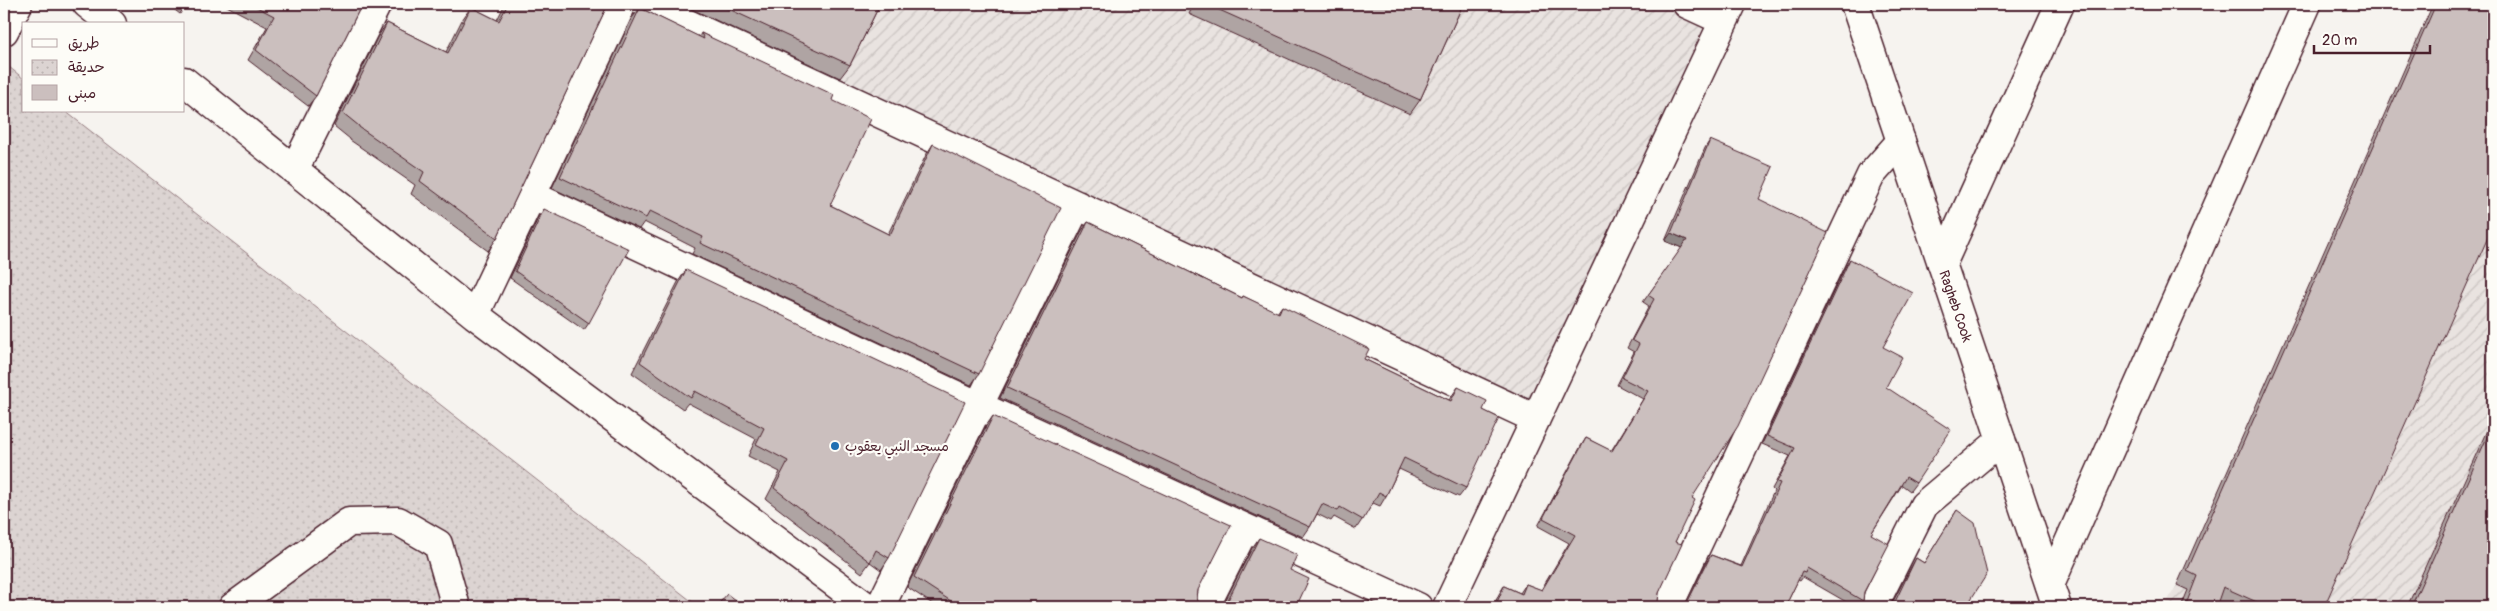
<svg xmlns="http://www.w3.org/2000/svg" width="2497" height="611" font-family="Pangolin,'Playpen Sans Arabic',sans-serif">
	<defs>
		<pattern id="industrial-furrows" width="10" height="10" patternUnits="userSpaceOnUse" patternTransform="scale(1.25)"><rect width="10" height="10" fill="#e9e3e0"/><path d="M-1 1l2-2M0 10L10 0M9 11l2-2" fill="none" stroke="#c9c2c0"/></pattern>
		<pattern id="park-dots" width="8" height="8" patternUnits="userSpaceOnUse" patternTransform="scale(1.25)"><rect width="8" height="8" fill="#dcd4d2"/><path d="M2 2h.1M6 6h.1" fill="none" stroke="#beb6b4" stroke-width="1.8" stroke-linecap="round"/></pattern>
	</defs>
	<rect width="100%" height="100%" fill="#f6f3ef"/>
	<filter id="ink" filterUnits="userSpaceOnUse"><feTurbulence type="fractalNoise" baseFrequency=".02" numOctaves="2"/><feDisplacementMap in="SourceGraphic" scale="10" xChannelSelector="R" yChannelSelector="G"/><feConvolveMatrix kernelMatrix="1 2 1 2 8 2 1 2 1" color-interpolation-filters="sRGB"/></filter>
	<g filter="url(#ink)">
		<path fill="url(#industrial-furrows)" d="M674,4h1043l-189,400z
			M2493,4v603h-329l13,-22z"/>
		<path fill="url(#park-dots)" stroke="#937a7e" d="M4,63l20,16v32h41l634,496h-695z"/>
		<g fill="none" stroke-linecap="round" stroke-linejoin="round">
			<defs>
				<path id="minor" d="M87,4l25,20
					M645,4l891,415
					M1687,4l37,17
					M4,31l14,-27
					M184,81l291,234 392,292
					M294,170l83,-166
					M531,195l448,211 439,201
					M1942,264l118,-260
					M475,315l147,-311
					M2050,585l257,-581
					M233,607l116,-85 49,-1 40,23 18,63
					M880,607l197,-402
					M1205,607l40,-79
					M1447,607l285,-603
					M1668,607l203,-432 30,-34
					M1873,607l51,-102 77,-65"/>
				<path id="major" d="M1855,4l202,603"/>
			</defs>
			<use href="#minor" stroke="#4a1f2b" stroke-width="31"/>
			<use href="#major" stroke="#4a1f2b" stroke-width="31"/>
			<use href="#minor" stroke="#fdfcf7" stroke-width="28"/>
			<use href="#major" stroke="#fdfcf7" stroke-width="28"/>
		</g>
		<path fill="#afa4a3" stroke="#4a1f2b" d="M167,4h19l-6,10z
			M223,4h139l-46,92 -8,10 -60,-46 19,-33z
			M505,4h103l-111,234 -9,13 -77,-57 4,-9 -65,-45v-1l-16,-13 44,-90 9,-13 59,29 16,-32 9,-13 26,13z
			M681,4h199l-30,61 -10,13z
			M1194,4h269l-43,96 -10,14 -221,-100z
			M2433,4h60l-169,603h-97l-9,-4 -2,4h-35l7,-17 -11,-5z
			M640,8l59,29 2,-4 131,67 -2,105 58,29 38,-79 7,-11 46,230 -8,11 -279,-131 3,-6 -51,-26 -5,7 -87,-41 80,-170z
			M1710,140l49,59 -67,299 -17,44 -16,51 -1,8 2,6h-167l6,-13 5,-8 16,7 6,-9 15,6 28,-47 -31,-17 43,-80 5,-8 25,13 32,-52 -26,-14 17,-33 -7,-4 22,-42 -6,-4 39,-54 -17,-7 40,-93z
			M544,209l45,114 -5,7 -74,-52 29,-62z
			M1088,222l154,76 1,-2 34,17 5,-7 82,53 85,41 9,-13 25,23 -17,78 -7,9 -60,-28 -13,27 -6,10 -7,-3 -17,26 -22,-12 -3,4 -14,-7 -7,13 -7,10 -303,-139 81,-166z
			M1850,259l33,88 3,40 30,96 -6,8 -8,-6 -31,49 -8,67 -5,6h-3l-52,-30 -3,4 -2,-1 -13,27h-101l22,-44 5,-8 30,11 33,-75 -2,-2 18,-33 -28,-12 83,-177z
			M686,270l203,288 -8,12 -11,-8 -8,11 -96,-74 14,-27 -32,-16 8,-17 -68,-36 -5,6 -51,-36 46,-91z
			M993,416l205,174 -1,8 2,7 3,2h-265l-30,-20 79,-161z
			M2493,417v190h-86z
			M1957,510l9,97h-76l21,-40 5,-9 8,5z
			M1259,538l31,32 8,33 8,4h-84l30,-59z"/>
		<path fill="#8e8685" stroke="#4a1f2b" d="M1671,233l16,7 -5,8 -17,-7z"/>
		<path fill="#cbbfbe" stroke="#4a1f2b" d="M251,4h111l-46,92 -60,-46 18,-34z
			M508,4h100l-111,234 -77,-57 4,-9 -65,-45v-1l-16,-13 44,-90 61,30 23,-46 28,14z
			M718,4h162l-30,61z
			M1206,4h257l-43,96z
			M2436,4h57v222l-169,381h-56l-45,-20 -7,20h-31l12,-31 -10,-5z
			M640,8l64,31 -3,-6 133,62 -2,5 39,19 -41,86 60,30 43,-91 128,64 -82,166 -279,-131 3,-6 -53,-26 -4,7 -86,-41z
			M1710,140l63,27 -14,32 69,34 -90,193 -46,72 3,2 -20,42 7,2 -23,49 -1,8 2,6h-165l9,-21 18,8 4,-10 16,6 33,-55 -32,-17 43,-80 26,13 36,-60 -26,-13 17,-34 -7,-4 22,-41 -6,-4 39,-55 -16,-7z
			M544,209l85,40 -40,74 -74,-52z
			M1088,222l154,76 1,-2 36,17 3,-7 87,43 -5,10 87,42 7,-14 29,14 -4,9 16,8 -33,70 -62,-30 -18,38 -7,-4 -16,28 -23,-13 -2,4 -16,-7 -12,23 -303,-139z
			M1850,259l63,34 -30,54 19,10 -16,30 65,43 -35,53 -10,-6 -35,57 18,10 -25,48 -1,9 -56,-33 -2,5 -3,-1 -17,35h-100l26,-52 31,12 38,-84 -3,-1 18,-34 -28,-12z
			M686,270l279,132 -76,156 -13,-8 -6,12 -96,-74 14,-27 -32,-17 8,-16 -69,-37 -4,7 -51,-36z
			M993,416l238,109 -33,65 -1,8 2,7 3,2h-242l-46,-30z
			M2493,424v183h-82z
			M1957,510l18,13 12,51 -21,33h-42l-4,-2 -1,2h-28l2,-1 23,-48 8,5z
			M1259,538l38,17 -7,15 19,9 -11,24 8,4h-83l3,-3z
			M727,594l17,13h-28z"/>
	</g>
	<circle fill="#1f6fb2" stroke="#fdfcf7" stroke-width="2" cx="835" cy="446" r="5"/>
	<g text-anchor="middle" stroke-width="4.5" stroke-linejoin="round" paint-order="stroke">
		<g font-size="14" fill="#4a1f2b" stroke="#fdfcf7">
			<text transform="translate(1956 306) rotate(71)" y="5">Ragheb Cook</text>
		</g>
		<g font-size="14" fill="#4a1f2b" stroke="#fdfcf7" text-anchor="start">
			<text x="845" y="451">مسجد النبي يعقوب</text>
		</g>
	</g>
	<rect width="2497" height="611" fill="none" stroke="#fdfcf7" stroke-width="20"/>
	<rect x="10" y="10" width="2477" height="591" fill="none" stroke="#4a1f2b" stroke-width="2" filter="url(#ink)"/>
	<rect x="22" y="22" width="162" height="90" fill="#fdfcf7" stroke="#b5a4a5"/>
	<rect x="32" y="39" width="25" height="8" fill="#fdfcf7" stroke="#b5a4a5"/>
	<text x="68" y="48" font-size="15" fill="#4a1f2b">طريق</text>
	<rect x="32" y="60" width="25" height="15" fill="url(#park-dots)" stroke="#b5a4a5"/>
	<text x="68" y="72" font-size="15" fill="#4a1f2b">حديقة</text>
	<rect x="32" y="85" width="25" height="15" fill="#cbbfbe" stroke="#b5a4a5"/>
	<text x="68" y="98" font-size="15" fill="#4a1f2b">مبنى</text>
	<path d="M2314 45v8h116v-8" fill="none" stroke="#4a1f2b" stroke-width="2.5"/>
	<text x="2322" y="45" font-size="15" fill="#4a1f2b" stroke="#fdfcf7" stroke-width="4" paint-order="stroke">20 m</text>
</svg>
